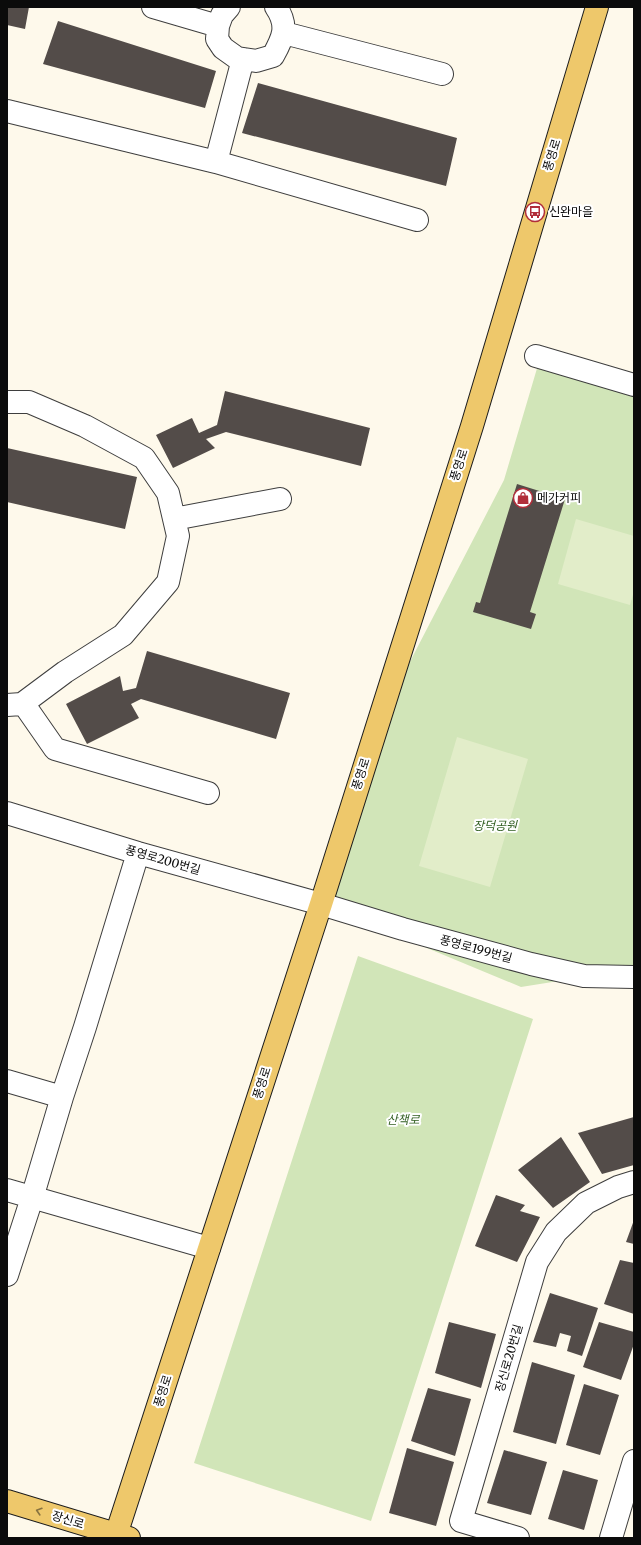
<svg xmlns="http://www.w3.org/2000/svg" width="641" height="1545" font-family="Merriweather,'Noto Sans KR',serif">
	<rect width="100%" height="100%" fill="#fef9eb"/>
	<path fill="#d1e5b8" d="M538,365l96,29v575l-113,18 -200,-83 80,-225 103,-199z
		M358,956l175,63 -162,502 -177,-58z"/>
	<path fill="#e2edc9" d="M576,519l58,17v55l-4,14 -72,-21z
		M457,737l71,22 -38,128 -71,-21z"/>
	<path fill="#534c49" d="M7,7h22l-4,22 -18,-4z
		M58,21l158,50 -11,37 -162,-44z
		M258,83l199,55 -11,48 -204,-53z
		M225,391l145,37 -9,38 -135,-34 -20,7 9,9 -42,20 -17,-33 36,-17 7,15 18,-8z
		M7,448l130,29 -12,52 -118,-27z
		M517,484l48,15 -35,113 6,2 -5,15 -58,-17 3,-10 4,1z
		M147,651l143,42 -14,46 -135,-40 -10,5 8,14 -52,26 -21,-40 54,-28 3,15 13,-3z
		M634,1117v48l-32,9 -24,-41z
		M561,1137l29,45 -37,26 -35,-38z
		M496,1195l29,10 -5,6 20,6 -23,45 -42,-16z
		M634,1220v24l-8,-2z
		M620,1260l14,3v51l-30,-10z
		M550,1293l48,15 -16,48 -15,-5 4,-15 -11,-3 -4,14 -23,-5z
		M449,1322l47,12 -15,54 -46,-15z
		M599,1322l35,10v12l-13,36 -38,-13z
		M532,1362l43,13 -19,69 -43,-12z
		M584,1384l35,11 -19,60 -34,-10z
		M428,1388l43,11 -16,57 -44,-15z
		M407,1448l47,14 -18,64 -47,-13z
		M504,1450l43,12 -16,53 -44,-12z
		M563,1470l35,10 -14,50 -36,-11z"/>
	<g fill="none" stroke-linecap="round" stroke-linejoin="round">
		<defs>
			<path id="minor" d="M153,7l65,19 -1,13 6,9 14,10 19,3 17,-5c10,-18 16,-30 3,-49
				M218,26l4,-11 7,-8
				M284,33l158,41
				M243,59l-27,103 201,58
				M7,111l209,51
				M536,356l98,29
				M7,402h22l56,24 59,32 24,35 10,43 -10,46 -45,53 -58,37 -43,32 -15,1
				M174,519l106,-20
				M23,703l32,46 153,44
				M7,813l131,40 183,51 82,25 128,35 53,12 50,1
				M7,1081l55,16
				M7,1190l202,58
				M7,1275l25,-77 30,-101 23,-70 53,-174
				M518,1538l-57,-17 76,-259 19,-30 30,-29 32,-16 16,-5
				M611,1538l23,-77"/>
			<path id="major" d="M7,1501l122,37
				M115,1538l206,-634 151,-478 125,-419"/>
		</defs>
		<use href="#minor" stroke="#3e3e3e" stroke-width="24"/>
		<use href="#major" stroke="#1c1c1c" stroke-width="24"/>
		<use href="#minor" stroke="#fff" stroke-width="22"/>
		<use href="#major" stroke="#eec86b" stroke-width="22"/>
	</g>
	<defs><path id="oneway-chevron" d="M-2-3.5L2.5 0L-2 3.5" fill="none" stroke-width="1.6" stroke-linecap="round" stroke-linejoin="round"/></defs>
	<use stroke="#887340" href="#oneway-chevron" transform="translate(39 1511) rotate(-163)"/>
	<defs>
		<symbol id="bus-ring" viewBox="-11 -11 22 22"><circle r="9.5" fill="#fff" stroke="#b12e3a" stroke-width="1.5"/><path d="M-5-6H5V4H4V6H2V4H-2V6H-4V4H-5ZM-3.5-4V0h7V-4ZM-3.5 1.2v1.5H-2V1.2ZM2 1.2v1.5H3.5V1.2Z" fill="#b12e3a"/></symbol>
		<symbol id="shop-ring" viewBox="-11 -11 22 22"><circle r="9.5" fill="#fff" stroke="#b12e3a" stroke-width="1.5"/><path d="M-5-2.5h2.3a2.7 3.5 0 0 1 5.4 0H5L5.5 6h-11ZM-1.5-2.5h3a1.5 2.3 0 0 0-3 0Z" fill="#b12e3a"/></symbol>
	</defs>
	<g fill-rule="evenodd">
		<use href="#bus-ring" x="524" y="201" width="22" height="22"/>
		<use href="#shop-ring" x="512" y="487" width="22" height="22"/>
	</g>
	<g text-anchor="middle" stroke-width="4" stroke-linejoin="round" paint-order="stroke">
		<g font-size="12" fill="#0b0b0b" stroke="#fff">
			<text transform="translate(552 155) rotate(-73)" y="4">풍영로</text>
			<text transform="translate(459 465) rotate(-72)" y="4">풍영로</text>
			<text transform="translate(361 774) rotate(-72)" y="4">풍영로</text>
			<text transform="translate(163 860) rotate(16)" y="4">풍영로200번길</text>
			<text transform="translate(476 949) rotate(15)" y="4">풍영로199번길</text>
			<text transform="translate(262 1083) rotate(-72)" y="4">풍영로</text>
			<text transform="translate(509 1358) rotate(-74)" y="4">장신로20번길</text>
			<text transform="translate(163 1391) rotate(-72)" y="4">풍영로</text>
			<text transform="translate(68 1520) rotate(17)" y="4">장신로</text>
		</g>
		<g font-size="12" fill="#0b0b0b" stroke="#fff" text-anchor="start">
			<text x="549" y="216">신완마을</text>
			<text x="537" y="502">메가커피</text>
		</g>
		<g font-size="12" font-style="italic" fill="#315e21" stroke="#fff">
			<text x="495" y="830">장덕공원</text>
			<text x="403" y="1124">산책로</text>
		</g>
	</g>
	<rect width="641" height="1545" fill="none" stroke="#0b0b0b" stroke-width="16"/>
</svg>
